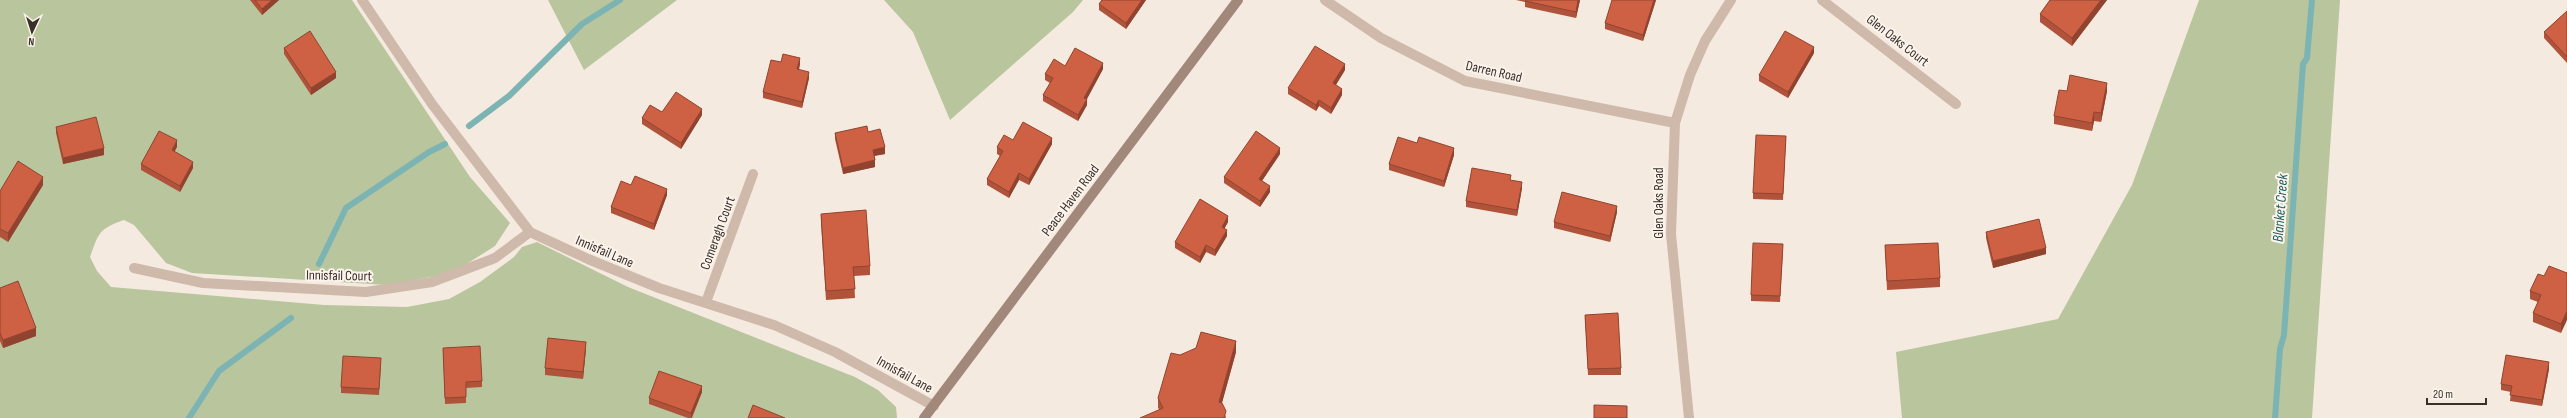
<svg xmlns="http://www.w3.org/2000/svg" width="2567" height="418" font-family="'Sofia Sans Condensed',sans-serif">
	<rect width="100%" height="100%" fill="#f5eadf"/>
	<path fill="#b9c59d" d="M0,0h352l118,177 40,46 -15,23 -30,19 -29,11 -49,9 -195,-12 -26,-10 -32,-38 -10,-5c-25,9 -25,12 -34,37l7,14 14,16 213,18 83,2 42,-8 31,-17 34,-25 8,-10 15,-5 91,45 227,90 23,13 18,17 1,11h-897z
		M548,0h129l-93,70z
		M884,0h199l-10,12 -123,108 -37,-88z
		M2199,0h141l-28,418h-410l-6,-66 162,-33 74,-134z"/>
	<g fill="none" stroke-linecap="round" stroke-linejoin="round">
		<path stroke="#7cb4b4" stroke-width="6" d="M469,126l40,-30 73,-72 38,-24
			M319,264l27,-56 83,-56 16,-8
			M189,418l30,-47 72,-53
			M2275,418l5,-69 4,-14 19,-271 4,-6 5,-58"/>
		<path stroke="#ceb9aa" stroke-width="10" d="M362,0l70,104 98,128 58,27 71,29 115,37 61,27 99,54
			M1325,0l56,38 84,43 210,42
			M1822,0l134,104
			M134,268l69,15 163,9 66,-10 63,-24 35,-26
			M706,302l47,-128
			M1689,418l-18,-184 4,-111 15,-48 15,-34 26,-41"/>
		<path stroke="#a2887a" stroke-width="10" d="M924,418l314,-418"/>
	</g>
	<path fill="#b1533a" d="M250,0h29l-17,15z
		M1102,0h44l-20,29 -27,-19v-6z
		M1516,0h64l-4,18 -51,-11v-5z
		M1656,0l-13,41 -38,-12v-6z
		M2050,0h57l-35,46 -32,-24v-8z
		M2567,11v52l-23,-25v-6z
		M284,48l52,30 -25,17 -27,-41z
		M1814,53l-26,45 -29,-17v-6z
		M781,62l19,2 -1,6 10,8 -7,30 -39,-10v-6z
		M1065,66l38,3 -16,30v6l-9,16 -35,-20v-6l7,-12 -5,-3v-6z
		M1345,70l-9,15 6,10 -11,19 -12,-8 -3,5 -28,-17v-6z
		M2067,91h40l-6,31 -7,-1 -2,10 -38,-7v-8z
		M662,112l40,3 -21,34 -39,-25v-6z
		M56,127l48,28 -41,9 -7,-31z
		M868,132l17,22 -11,2 1,11 -32,7 -8,-35v-6z
		M1786,136l-3,64 -30,-1v-6z
		M1013,140l39,4 -23,41 -10,-5 -10,18 -22,-13v-6l13,-23 -3,-2v-7z
		M177,147l-3,5 19,16 -13,24 -39,-22v-6z
		M1280,154l-18,27 8,11 -10,15 -36,-24v-6z
		M1454,155l-10,32 -55,-17v-6z
		M1511,180l11,8 -5,28 -51,-9v-6z
		M43,185l-35,57 -8,-5v-46z
		M631,185l36,10 -13,35 -43,-17v-6z
		M1617,212l-7,30 -56,-14v-6z
		M821,214l49,52v9l-16,1 1,22 -29,2 -5,-78z
		M1228,222l-4,7 3,7 -12,20 -9,-4 -6,11 -25,-15v-6z
		M1986,232l60,22 -53,14 -7,-30z
		M1885,245l55,33v9l-53,3z
		M1783,250l-3,52 -29,-1v-6z
		M2567,273l-6,60 -28,-11v-9l5,-11 -8,-3v-8z
		M0,288l36,48 -33,12 -3,-7z
		M1585,315l36,53v7h-33z
		M443,348l39,33v6l-16,1v15l-21,1z
		M586,348l-3,31 -38,-4v-7z
		M1236,352l-14,51 4,15 -67,-9 -1,-1v-10l22,-43z
		M381,364l-2,31 -38,-2v-6z
		M2549,369l-7,37 -32,-5 1,-9 -10,-2v-6z
		M702,392l-10,26h-4l-39,-14v-6z"/>
	<path fill="#904430" d="M272,0h7l-17,15v-6z
		M1142,0h4l-20,29v-6z
		M1578,0h2l-4,18v-6z
		M1654,0h2l-13,41v-6z
		M2101,0h6l-35,46v-8z
		M1814,47v6l-26,45v-6z
		M800,58v6l-3,11v-6z
		M1103,63v6l-19,35v-6z
		M1345,64v6l-12,19v-6z
		M336,72v6l-25,17v-7z
		M809,72v6l-7,30v-6z
		M2107,83v8l-6,31v-9z
		M1342,89v6l-11,19v-6z
		M1087,99v6l-9,16v-6z
		M1319,100v6l-3,5v-6z
		M702,109v6l-21,34v-6z
		M2094,112v9l-2,10v-8z
		M1052,138v6l-23,41v-6z
		M177,140v7l-5,9v-6z
		M885,147v7l-12,2v-6z
		M104,148v7l-41,9v-6z
		M1280,148v6l-21,31v-6z
		M1454,148v7l-10,32v-6z
		M875,160v7l-32,7v-6z
		M193,162v6l-13,24v-6z
		M1019,173v7l-10,18v-6z
		M43,177v8l-35,57v-9z
		M1522,182v6l-5,28v-6z
		M1270,186v6l-10,15v-6z
		M667,189v6l-13,35v-6z
		M1617,206v6l-7,30v-6z
		M1228,216v6l-6,11v-6z
		M1227,230v6l-12,20v-6z
		M1206,245v7l-6,11v-6z
		M2046,248v6l-53,14v-7z
		M2567,311v9l-6,13v-9z
		M36,328v8l-33,12v-8z
		M1236,341v11l-17,61v-11z
		M586,342v6l-3,31v-7z
		M2549,362v7l-7,37v-6z
		M702,386v6l-11,26v-5z"/>
	<path fill="#ce6144" stroke="#904430" d="M255,0h17l-10,9z
		M1102,0h40l-16,23 -27,-19z
		M1526,0h52l-2,12 -51,-11z
		M1612,0h42l-11,35 -38,-12z
		M2050,0h51l-29,38 -32,-24z
		M2567,11v46l-23,-25z
		M310,31l26,41 -25,16 -27,-40z
		M1785,31l29,16 -26,45 -29,-17z
		M1315,46l30,18 -12,19 9,6 -11,19 -12,-8 -3,5 -28,-17z
		M1075,48l28,15 -19,35 3,1 -9,16 -35,-20 10,-17 -8,-4 9,-15 11,7z
		M783,54l17,4 -3,11 12,3 -7,30 -39,-10 8,-32 10,2z
		M2070,75l37,8 -6,30 -7,-1 -2,11 -38,-7 5,-26 8,1z
		M676,92l26,17 -21,34 -39,-25 8,-13 12,7z
		M96,117l8,31 -41,10 -7,-31z
		M1023,122l29,16 -23,41 -10,-6 -10,19 -22,-13 16,-28 -6,-4 7,-12 9,5z
		M867,126l1,6 12,-3 5,18 -12,3 2,10 -32,8 -8,-35z
		M159,131l18,9 -5,10 21,12 -13,24 -39,-22z
		M1256,131l24,17 -21,31 11,7 -10,15 -36,-24z
		M1756,135l30,1 -3,58 -30,-1z
		M1398,137l19,6 2,-6 35,11 -10,33 -55,-17z
		M18,161l25,16 -35,56 -8,-4v-38z
		M1472,168l39,7 -1,5 12,2 -5,28 -51,-9z
		M635,176l32,13 -13,35 -43,-17 10,-26 10,4z
		M1562,192l55,14 -7,30 -56,-14z
		M1200,199l28,17 -6,11 5,3 -12,20 -9,-5 -6,12 -25,-15z
		M866,210l4,56 -17,1 2,22 -29,2 -5,-77z
		M2039,219l7,29 -53,13 -7,-29z
		M1753,243l30,1 -3,52 -29,-1z
		M1938,243l2,35 -53,3 -2,-36z
		M2549,266l18,7v38l-6,13 -28,-11 8,-18 -11,-4 8,-17 6,2z
		M18,281l18,47 -33,12 -3,-7v-45z
		M1618,313l3,55 -33,1 -3,-54z
		M1201,332l35,9 -17,61 3,1 4,8 -2,7h-84l23,-10 -5,-10 13,-45 9,2 16,-7z
		M548,338l38,4 -3,30 -38,-4z
		M480,346l2,35 -16,1v15l-21,1 -2,-50z
		M2506,355l43,7 -7,38 -32,-5 2,-9 -11,-2z
		M343,356l38,2 -2,31 -38,-2z
		M659,371l43,15 -11,27 -42,-15z
		M753,405l32,13h-37z
		M1594,405l33,1v12h-33z"/>
	<g text-anchor="middle" stroke-width="4" stroke-linejoin="round" paint-order="stroke">
		<g font-size="14" fill="#3b2f2a" stroke="#fbf4ec">
			<text transform="translate(1898 40) rotate(38)" y="5">Glen Oaks Court</text>
			<text transform="translate(1494 71) rotate(13)" y="5">Darren Road</text>
			<text transform="translate(1070 200) rotate(-53)" y="5">Peace Haven Road</text>
			<text transform="translate(1658 203) rotate(-90)" y="5">Glen Oaks Road</text>
			<text transform="translate(717 233) rotate(-70)" y="5">Comeragh Court</text>
			<text transform="translate(605 251) rotate(23)" y="5">Innisfail Lane</text>
			<text transform="translate(339 275) rotate(1)" y="5">Innisfail Court</text>
			<text transform="translate(905 374) rotate(29)" y="5">Innisfail Lane</text>
		</g>
		<g font-size="15" font-style="italic" fill="#1c5e60" stroke="#fbf4ec">
			<text transform="translate(2280 208) rotate(-86)" y="5">Blanket Creek</text>
		</g>
	</g>
	<g transform="translate(32 32) rotate(184)" stroke="#fbf4ec" stroke-width="3" paint-order="stroke">
	<path d="M0-3L7 15L0 10L-7 15Z" fill="#3b2f2a"/>
	<text y="-6" font-size="11" font-weight="bold" text-anchor="middle" fill="#3b2f2a">N</text>
	</g>
	<path d="M2427 398v6h59v-6" fill="none" stroke="#3b2f2a" stroke-width="2"/>
	<text x="2433" y="398" font-size="12" fill="#3b2f2a" stroke="#fbf4ec" stroke-width="3" paint-order="stroke">20 m</text>
</svg>
